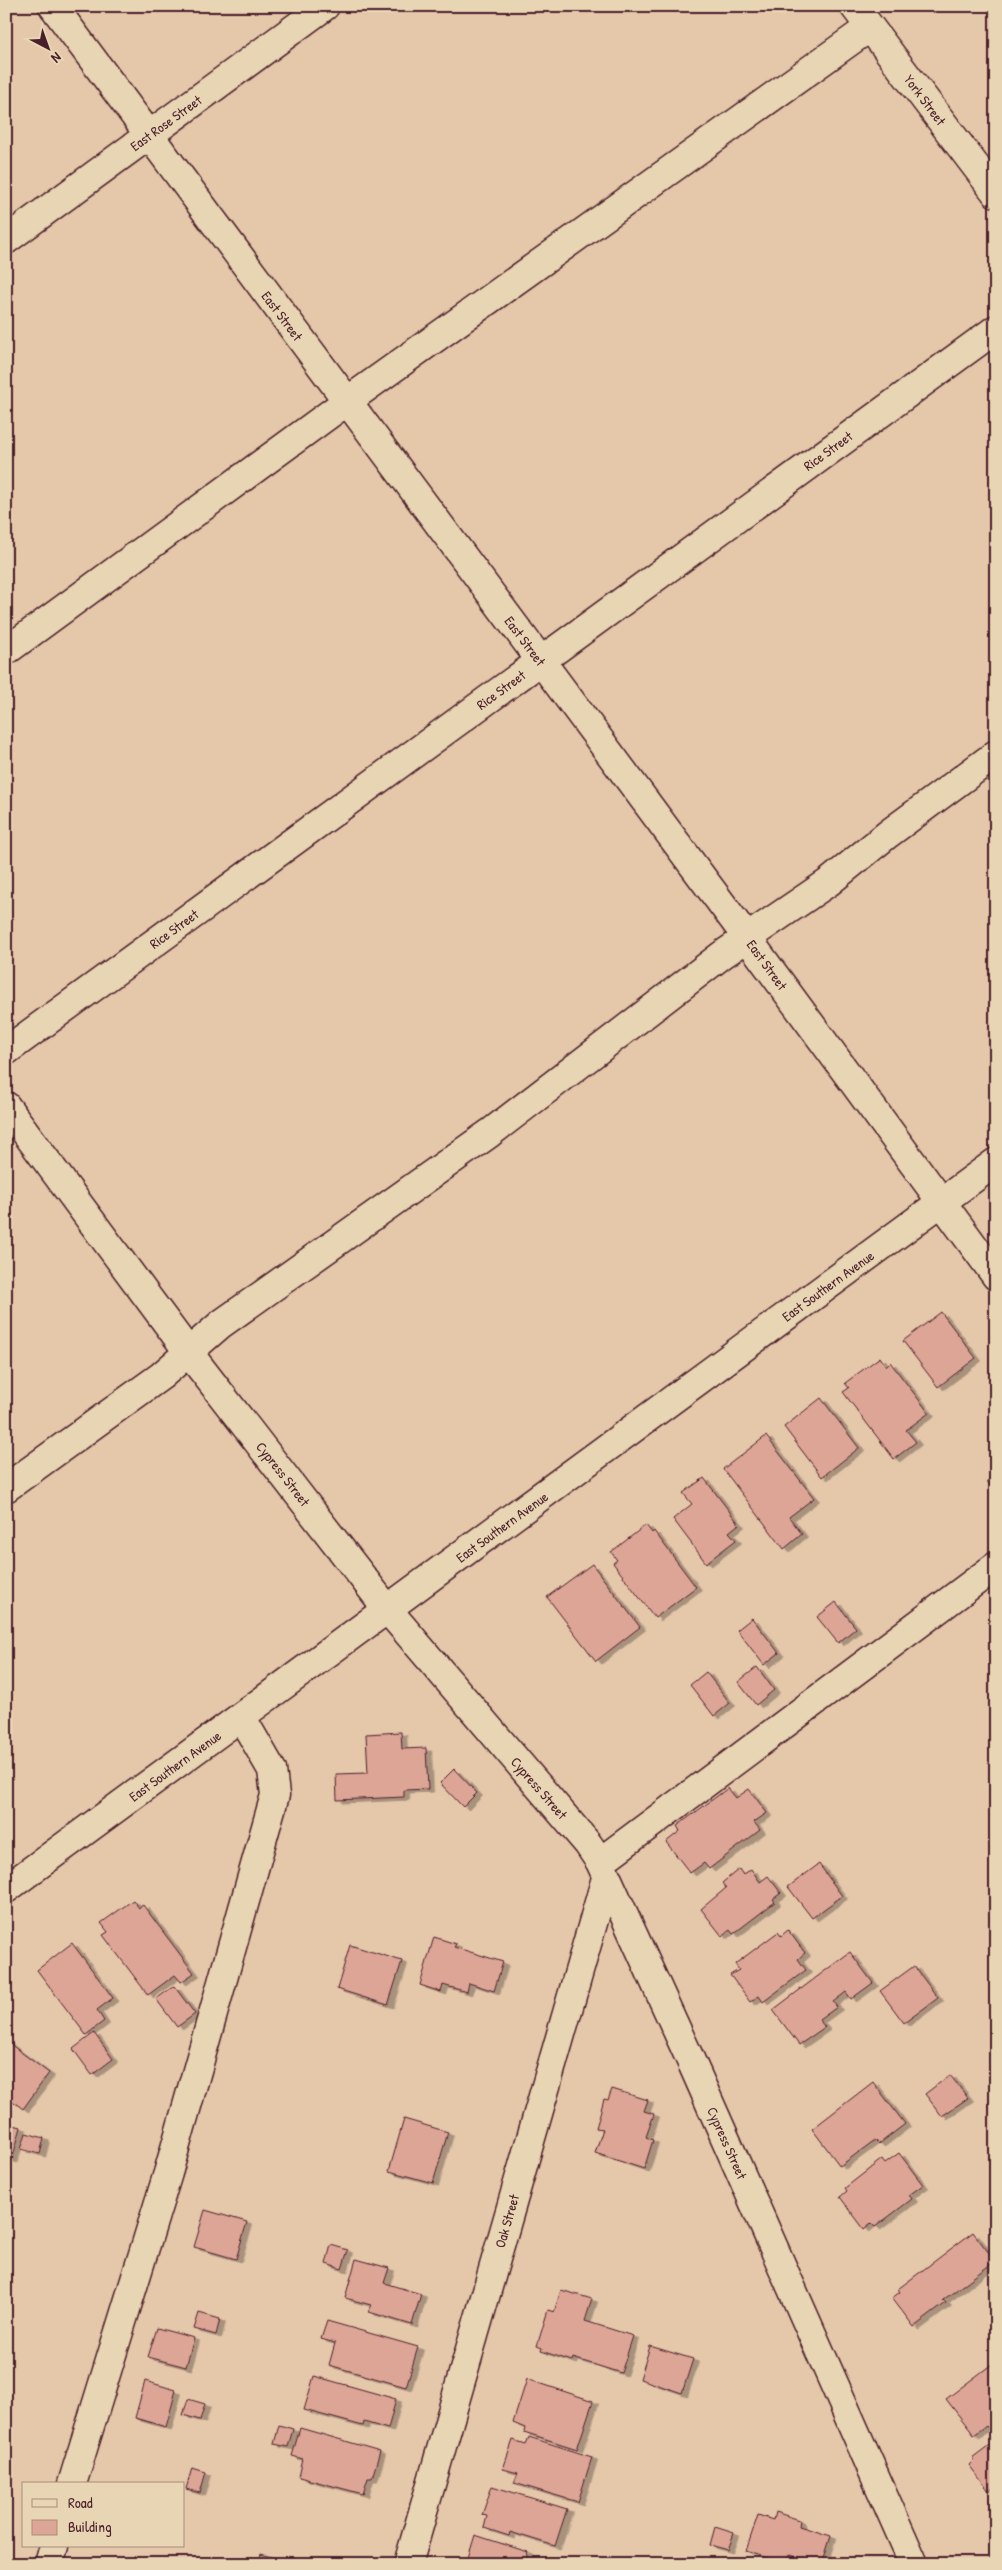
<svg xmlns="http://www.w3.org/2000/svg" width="1002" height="2570" font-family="'Patrick Hand',sans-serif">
	<defs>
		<filter id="shadow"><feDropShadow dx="5.5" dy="3" stdDeviation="0" flood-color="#0004"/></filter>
	</defs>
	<rect width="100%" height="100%" fill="#e5c7aa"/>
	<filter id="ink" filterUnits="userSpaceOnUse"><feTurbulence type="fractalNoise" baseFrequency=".02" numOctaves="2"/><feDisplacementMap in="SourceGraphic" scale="10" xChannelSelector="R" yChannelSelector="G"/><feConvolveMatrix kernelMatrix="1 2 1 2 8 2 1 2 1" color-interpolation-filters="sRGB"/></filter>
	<g filter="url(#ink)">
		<path fill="#dda596" stroke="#4a1f2b" filter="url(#shadow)" d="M941,1312l35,46 -38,29 -35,-46z
			M880,1357l6,9 4,-4 39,51 -23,17 10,12 -22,17 -51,-67 6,-4 -4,-5z
			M821,1398l38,50 -37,29 -38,-50z
			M766,1436l48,62 -25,19 13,17 -18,15 -61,-80z
			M996,1474v19l-9,-12z
			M704,1478l35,46 -10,8 7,8 -30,23 -33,-44 19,-15 -9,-11z
			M646,1525l6,8 2,-2 42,56 -41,31 -42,-55 4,-3 -6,-8z
			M592,1564l48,63 -44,34 -49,-64z
			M836,1602l20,26 -18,15 -21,-26z
			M752,1618l27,35 -15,12 -27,-35z
			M757,1667l17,23 -18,15 -18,-23z
			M706,1672l24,31 -16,13 -24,-31z
			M401,1732l1,17 24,-1 2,41 -24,1v7l-67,3 -1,-26 32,-1 -2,-39z
			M454,1769l23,24 -14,14 -23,-24z
			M728,1788l8,10 13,-9 18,24 -13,9 6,8 -51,39 -5,-6 -14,10 -24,-31 14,-11 -3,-5z
			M819,1864l23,32 -30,22 -24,-31z
			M739,1869l4,6 8,-6 9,13 8,-6 13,17 -8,6 2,3 -42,32 -3,-4 -8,6 -21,-27 25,-21 -4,-5z
			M133,1900l6,8 4,-3 51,68 -13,9 -6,-7 -27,20 -45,-60 5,-3 -7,-9z
			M788,1930l17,23 -7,6 8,11 -43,32 -4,-6 -9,6 -20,-27 9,-5 -4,-6 43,-32 3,4z
			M434,1937l22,7 -2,3 49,15 -9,29 -25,-8 -2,9 -24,-7 -2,7 -21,-7z
			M72,1943l41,55 -16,12 7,11 -18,14 -49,-65z
			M350,1945l52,16 -14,44 -51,-16z
			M850,1952l23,31 -22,16 -5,-7 -13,10 4,5 -18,13 6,7 -26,18 -26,-35z
			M914,1966l24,32 -34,25 -24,-32z
			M174,1986l21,28 -18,13 -21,-28z
			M94,2033l19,26 -21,16 -19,-26z
			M6,2041l43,32 -26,36 -17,-13z
			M950,2075l18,23 -26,18 -17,-22z
			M873,2082l32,42 -26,20 -4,-4 -35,26 -28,-37z
			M612,2089l36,11 -4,11 10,3 -8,23 7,3 -9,29 -49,-16 8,-24 -7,-1 8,-29 4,1z
			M404,2119l44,13 -15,51 -44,-12z
			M6,2123l15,4 -9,33 -6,-2z
			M26,2133l18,5 -4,16 -19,-5z
			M899,2153l24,32 -14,10 3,4 -37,28 -4,-4 -7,6 -24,-32 7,-6 -2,-3 37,-29 3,4z
			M205,2210l42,12 -11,37 -42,-12z
			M973,2232l22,29 -52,39 3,3 -32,24 -22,-29 8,-6 -2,-3z
			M331,2245l17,5 -6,19 -16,-5z
			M356,2259l33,9 -5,15 37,11 -9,31 -43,-13 2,-7 -26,-7z
			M561,2290l31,9 -7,22 48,15 -12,37 -48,-15 -1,3 -31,-10 1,-3 -5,-2 11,-36 6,2z
			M199,2313l21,6 -4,16 -22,-6z
			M327,2321l91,26 -12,40 -77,-22 6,-22 -14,-4z
			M157,2328l37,10 -8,29 -38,-10z
			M650,2346l43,13 -11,34 -42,-14z
			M996,2361v63l-7,5 -3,-3 -12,9 -28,-36z
			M314,2376l82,23 -8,30 -24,-7 -1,4 -59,-16z
			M527,2379l66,22 -16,48 -53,-17 1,-4 -12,-5z
			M145,2381l31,9 -10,37 -31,-9z
			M188,2399l17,5 -5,16 -17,-5z
			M279,2425l14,4 -5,18 -14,-3z
			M300,2428l80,23 -8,27h-4l-5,16 -64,-17 4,-18 -11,-3z
			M529,2437l63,20 -14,45 -64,-19 4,-10 -15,-4 10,-29 13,4z
			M996,2440v45l-7,6 -20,-26 5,-5 -2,-2z
			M192,2468l14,4 -6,21 -14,-4z
			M492,2486l75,23 -12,37 -45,-14 -1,4 -25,-8 3,-12 -5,-1z
			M775,2512l25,8 -1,6 32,10 -9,28 -33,-9 -3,9 -40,-13 12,-36 15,5z
			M715,2527l19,6 -6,17 -18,-5z
			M475,2535l53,17 -4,12h-49l-8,-3z
			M261,2554l34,10h-37z"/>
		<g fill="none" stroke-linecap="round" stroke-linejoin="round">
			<defs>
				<path id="minor" d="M53,6l695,933 248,337
					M854,6l142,187
					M6,240l319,-234
					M6,651l340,-249 524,-375
					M6,1051l990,-722
					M6,1106l183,247 199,257 200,234 12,18 91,199 223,503
					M6,1488l155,-112 60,-52 269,-191 232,-178 107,-73 59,-48 108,-80
					M600,1862l396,-296
					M6,1889l990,-727
					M72,2484l96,-311 107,-378 -3,-25 -30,-52
					M49,2564l5,-18
					M408,2564l198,-686"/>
			</defs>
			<use href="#minor" stroke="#4a1f2b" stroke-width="31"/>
			<use href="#minor" stroke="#e8d5b3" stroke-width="28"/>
		</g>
	</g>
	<g text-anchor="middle" stroke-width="4" stroke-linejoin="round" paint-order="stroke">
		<g font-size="14" fill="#4a1f2b" stroke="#e8d5b3">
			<text transform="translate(925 100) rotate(53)" y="5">York Street</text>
			<text transform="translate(166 123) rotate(-36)" y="5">East Rose Street</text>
			<text transform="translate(282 316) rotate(53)" y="5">East Street</text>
			<text transform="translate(828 451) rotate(-36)" y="5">Rice Street</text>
			<text transform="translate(525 641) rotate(53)" y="5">East Street</text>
			<text transform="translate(501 690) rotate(-36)" y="5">Rice Street</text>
			<text transform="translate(174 929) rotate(-36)" y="5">Rice Street</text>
			<text transform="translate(767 965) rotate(54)" y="5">East Street</text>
			<text transform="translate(828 1286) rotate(-36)" y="5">East Southern Avenue</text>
			<text transform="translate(283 1474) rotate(52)" y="5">Cypress Street</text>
			<text transform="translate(502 1527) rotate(-36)" y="5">East Southern Avenue</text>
			<text transform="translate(175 1766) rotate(-36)" y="5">East Southern Avenue</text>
			<text transform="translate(539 1788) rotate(49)" y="5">Cypress Street</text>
			<text transform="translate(727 2143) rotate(66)" y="5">Cypress Street</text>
			<text transform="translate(507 2221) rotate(-74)" y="5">Oak Street</text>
		</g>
	</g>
	<rect width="1002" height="2570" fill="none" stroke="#e8d5b3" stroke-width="25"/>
	<rect x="12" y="12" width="977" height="2545" fill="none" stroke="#4a1f2b" stroke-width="2" filter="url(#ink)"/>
	<rect x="22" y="2482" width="162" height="65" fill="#e8d5b3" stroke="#a98c7d"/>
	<rect x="32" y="2499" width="25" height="8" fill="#e8d5b3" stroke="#a98c7d"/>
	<text x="68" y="2508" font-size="15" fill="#4a1f2b">Road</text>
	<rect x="32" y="2520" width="25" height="15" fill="#dda596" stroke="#a98c7d"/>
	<text x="68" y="2532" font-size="15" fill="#4a1f2b">Building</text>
	<g transform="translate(48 48) rotate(139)" stroke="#e8d5b3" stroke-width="4" paint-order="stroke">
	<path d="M0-4L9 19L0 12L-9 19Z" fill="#4a1f2b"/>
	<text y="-8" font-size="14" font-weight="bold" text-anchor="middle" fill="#4a1f2b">N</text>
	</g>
</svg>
